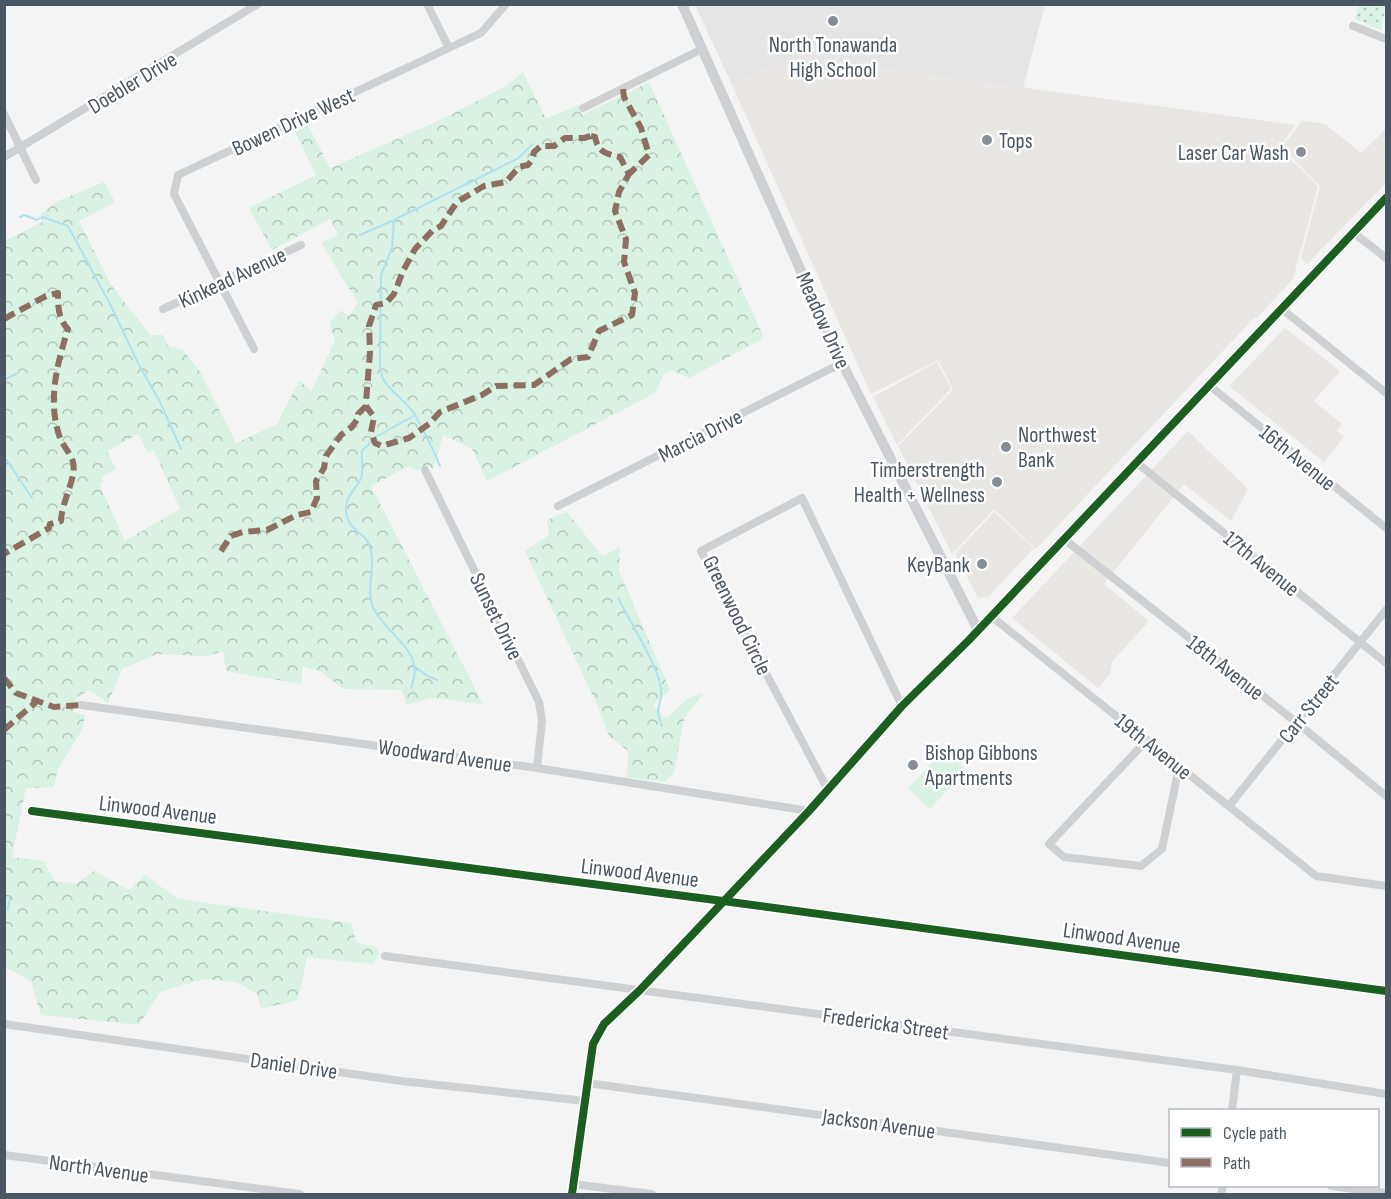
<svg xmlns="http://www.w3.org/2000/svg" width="1391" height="1199" font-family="'Sofia Sans Condensed',sans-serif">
	<defs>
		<pattern id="grass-dots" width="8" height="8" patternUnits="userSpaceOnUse" patternTransform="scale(1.5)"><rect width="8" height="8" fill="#d9f2e3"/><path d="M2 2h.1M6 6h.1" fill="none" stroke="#b2c7bb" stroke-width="1.8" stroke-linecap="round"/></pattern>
		<pattern id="forest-crowns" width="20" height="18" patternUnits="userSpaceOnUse" patternTransform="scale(1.5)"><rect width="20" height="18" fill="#d9f2e3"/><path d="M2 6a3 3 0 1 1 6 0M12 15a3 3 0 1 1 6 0" fill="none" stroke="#b2c7bb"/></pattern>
	</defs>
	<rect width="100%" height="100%" fill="#f4f4f4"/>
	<path fill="#e8e7e3" d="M794,56l501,69 -16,23 39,38 -25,93 -35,38 -4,1 -218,231 -42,-40 -42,45 -54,-108 55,-56 -15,-30 -67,34 -139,-309z
		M1302,121l23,3 36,29 25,-24v54l-79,81 -6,-6 19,-72 -38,-39z
		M1285,328l55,43 -26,30 28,23 -5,7 7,6 -20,25 -95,-76z
		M937,362l14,27 -54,56 -24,-48z
		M1188,431l60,58 -17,32 -47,-37 -80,100 45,37 -37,41 -2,12 -12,14 -86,-70z
		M994,512l40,36 -46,49 -10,1 -23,-44z"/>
	<path fill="#e6e5e6" d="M695,5h350l-22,83 -229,-32 -62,29z"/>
	<path fill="url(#grass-dots)" d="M1359,5h27l-5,25 -26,-11z"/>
	<path fill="url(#forest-crowns)" fill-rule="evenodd" d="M523,72l23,47 32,-14 4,10 67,-33 115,256 -75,40 -19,-8 -6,4 -9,19 -168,88 -15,-32 -29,-14 -10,34 -5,-4 -12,6 -7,-5 -38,20 112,218 -52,-6 -25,7 -4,-15 -59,-1 -23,-18 -17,-4 -2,17 -75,-13 -3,-20 -15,5 -51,-2 -35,15 -14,34 -19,-13 -13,8 -2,14 11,3 -3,15 -24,39 -4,18 -28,1 -14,69 32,4 10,20 22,3 18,-13 35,19 16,-15 33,24 173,24 5,19 20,5 4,8 -8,9 -65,-7 -9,43 -37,9 -4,-15 -20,-12 -33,-3 -44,13 -21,33 -98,-10 -10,-34 -26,-14v-726l37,-19 -1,-8 17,-13 46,-19 11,20 -36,19 32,64 39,50h13l6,12 13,2 17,21 37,73 41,-19 23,-44 11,12 24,-52 -6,-17 12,-13 8,6 9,-13 -37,-60 17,-8 -8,-16 -58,31 -23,-42 67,-33 -23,-47 13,-7 24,47 106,-46 70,-36zM138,434l10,19 6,-3 26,59 -55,32 -26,-57 4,-2 -2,-5 15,-8 -9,-18z
		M567,512l35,44 18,-9 -1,24 51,119 -17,15 13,13 22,-20 16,-5 -20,26 -10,54 -10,9 -37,-5 1,-26 -19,-15 -11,-29 -73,-156 24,-16 -2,-15z"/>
	<path fill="#d9f2e3" d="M945,749l21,21 -36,39 -22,-21z"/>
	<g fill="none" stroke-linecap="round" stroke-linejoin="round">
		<path stroke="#aee2f0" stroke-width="2" d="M20,217l4,-2 13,5 5,-3 26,9 43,80 27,57 22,39 21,47
			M394,220l-2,28 -11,27 -1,90c1,4 1,10 3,14 7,13 24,22 32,36 9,17 18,33 25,51
			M360,235l34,-15 123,-61 16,-15
			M4,380l12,-6
			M4,456l28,42
			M618,598c11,22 41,70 43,91 2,17 -8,16 1,37
			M414,666l12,9 11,5
			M411,688c15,-37 -20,-49 -36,-77 -12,-21 3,-43 -6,-67 -6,-14 -24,-13 -23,-38 1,-11 11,-18 15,-28 3,-8 0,-19 1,-27l14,-14 39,-22
			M8,909l2,-11"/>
		<path stroke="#ced0d2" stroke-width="8" d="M427,4l22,44
			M1353,26l33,13
			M583,108l119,-59
			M4,114l32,66
			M4,157l254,-153
			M1354,233l32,25
			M163,309l138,-64
			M1282,309l104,84
			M254,349l-80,-155 4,-19 303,-142 25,-29
			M1210,386l176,142
			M1137,463l249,200
			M425,470l114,232 3,19 -5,47
			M558,506l284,-143
			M1064,539l232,183 90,74
			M991,616l325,260 70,10
			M81,705l456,63 272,43
			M1147,740l-98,104 15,13 77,9 21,-17 17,-82
			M828,790l-127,-239 101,-53 100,208
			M1229,806l157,-196
			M32,811l691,90 663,90
			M385,956l852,114 149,24
			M4,1024l397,57 184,20
			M587,1083l583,80
			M1232,1110l5,-40
			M4,1155l296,39
			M573,1184l79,10
			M1331,1186l55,7
			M1221,1194l2,-8"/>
		<path stroke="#ced0d4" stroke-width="10" d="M682,4l160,359 136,267
			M572,1194l21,-150 11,-20 36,-34 169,-179 93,-105 67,-66 417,-442"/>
		<path stroke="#8d6e63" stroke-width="6" stroke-dasharray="12 6" stroke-linecap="butt" d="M623,89l1,8 17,31 8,27 -20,19
			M591,136l4,1c3,15 11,17 25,20l9,17 -10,18 -4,19 11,28 -2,23 11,31 -3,22 -33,16 -11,26 -17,2 -37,26 -38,1 -14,9 -42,17 -11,12 -20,14 -27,8 -7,-3 -4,-11 3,-15 -8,-11v-4l4,-50 -1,-26 7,-21 10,-2 8,-9 9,-23 12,-22 18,-19 8,-4 16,-24 27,-16 22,-4 13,-15 9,-2 4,-5 2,-8 7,-6h13l11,-8h19z
			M4,319l42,-23 12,-3c0,13 0,26 10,36 -11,35 -21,73 -8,109 3,8 11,16 13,24 4,16 -12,41 -12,59l-11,3 -1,4 -45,26
			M221,551l10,-15 12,-4 24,-2 30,-15 14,-3 6,-14 -1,-17 8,-13 2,-12 15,-21 11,-8 6,-9v-4l8,-8
			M4,678l12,15 38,14 27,-2
			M4,730l33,-29"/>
		<defs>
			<path id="cycleway" d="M32,811l691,90 663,90
				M572,1194l21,-150 11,-20 36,-34 169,-179 93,-105 67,-66 417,-442"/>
		</defs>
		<use href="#cycleway" stroke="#fff" stroke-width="11"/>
		<use href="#cycleway" stroke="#1b5e20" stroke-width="8"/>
	</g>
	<g fill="#868d94" stroke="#fff" stroke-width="2">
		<circle cx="833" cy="21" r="6"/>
		<circle cx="987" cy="140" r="6"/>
		<circle cx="1301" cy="152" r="6"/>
		<circle cx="1006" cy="447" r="6"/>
		<circle cx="997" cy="482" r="6"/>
		<circle cx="982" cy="564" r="6"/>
		<circle cx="913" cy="765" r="6"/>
	</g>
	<g text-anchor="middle" stroke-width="5" stroke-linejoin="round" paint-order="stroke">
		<g font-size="22" fill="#4a5661" stroke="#fff" text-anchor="start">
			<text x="833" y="52" text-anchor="middle">North Tonawanda<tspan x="833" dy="25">High School</tspan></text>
			<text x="999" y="148">Tops</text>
			<text x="1289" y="160" text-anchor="end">Laser Car Wash</text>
			<text x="1018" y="442">Northwest<tspan x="1018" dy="25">Bank</tspan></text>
			<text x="985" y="477" text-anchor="end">Timberstrength<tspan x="985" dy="25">Health + Wellness</tspan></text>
			<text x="970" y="572" text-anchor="end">KeyBank</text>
			<text x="925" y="760">Bishop Gibbons<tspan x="925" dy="25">Apartments</tspan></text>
		</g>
		<g font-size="22" fill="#4a5661" stroke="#fff">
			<text transform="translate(132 82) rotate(-31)" y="8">Doebler Drive</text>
			<text transform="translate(293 121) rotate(-25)" y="8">Bowen Drive West</text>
			<text transform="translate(232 277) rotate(-25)" y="8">Kinkead Avenue</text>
			<text transform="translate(824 320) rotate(66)" y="8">Meadow Drive</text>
			<text transform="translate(700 435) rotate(-27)" y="8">Marcia Drive</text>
			<text transform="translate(1298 457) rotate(39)" y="8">16th Avenue</text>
			<text transform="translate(1262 563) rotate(39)" y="8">17th Avenue</text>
			<text transform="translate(738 615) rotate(64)" y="8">Greenwood Circle</text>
			<text transform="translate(497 616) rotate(64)" y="8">Sunset Drive</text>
			<text transform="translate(1226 667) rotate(38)" y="8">18th Avenue</text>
			<text transform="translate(1308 708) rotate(-51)" y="8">Carr Street</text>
			<text transform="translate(1154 746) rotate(39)" y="8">19th Avenue</text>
			<text transform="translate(445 755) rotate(8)" y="8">Woodward Avenue</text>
			<text transform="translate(158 809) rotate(7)" y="8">Linwood Avenue</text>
			<text transform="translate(640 872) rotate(7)" y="8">Linwood Avenue</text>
			<text transform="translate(1122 937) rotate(8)" y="8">Linwood Avenue</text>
			<text transform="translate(886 1023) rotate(8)" y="8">Fredericka Street</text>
			<text transform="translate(294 1065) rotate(8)" y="8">Daniel Drive</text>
			<text transform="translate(879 1123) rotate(8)" y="8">Jackson Avenue</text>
			<text transform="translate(99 1168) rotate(8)" y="8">North Avenue</text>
		</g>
	</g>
	<rect width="1391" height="1199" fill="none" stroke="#4a5661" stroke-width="12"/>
	<rect x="1169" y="1109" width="210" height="78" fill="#ffffff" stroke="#b7bbc0" stroke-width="1.5"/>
	<rect x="1181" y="1128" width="30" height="9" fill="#1b5e20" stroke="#b7bbc0" stroke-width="1.5"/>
	<text x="1223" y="1139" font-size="18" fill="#4a5661">Cycle path</text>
	<rect x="1181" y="1158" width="30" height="9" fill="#8d6e63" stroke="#b7bbc0" stroke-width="1.5"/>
	<text x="1223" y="1169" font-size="18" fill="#4a5661">Path</text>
</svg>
